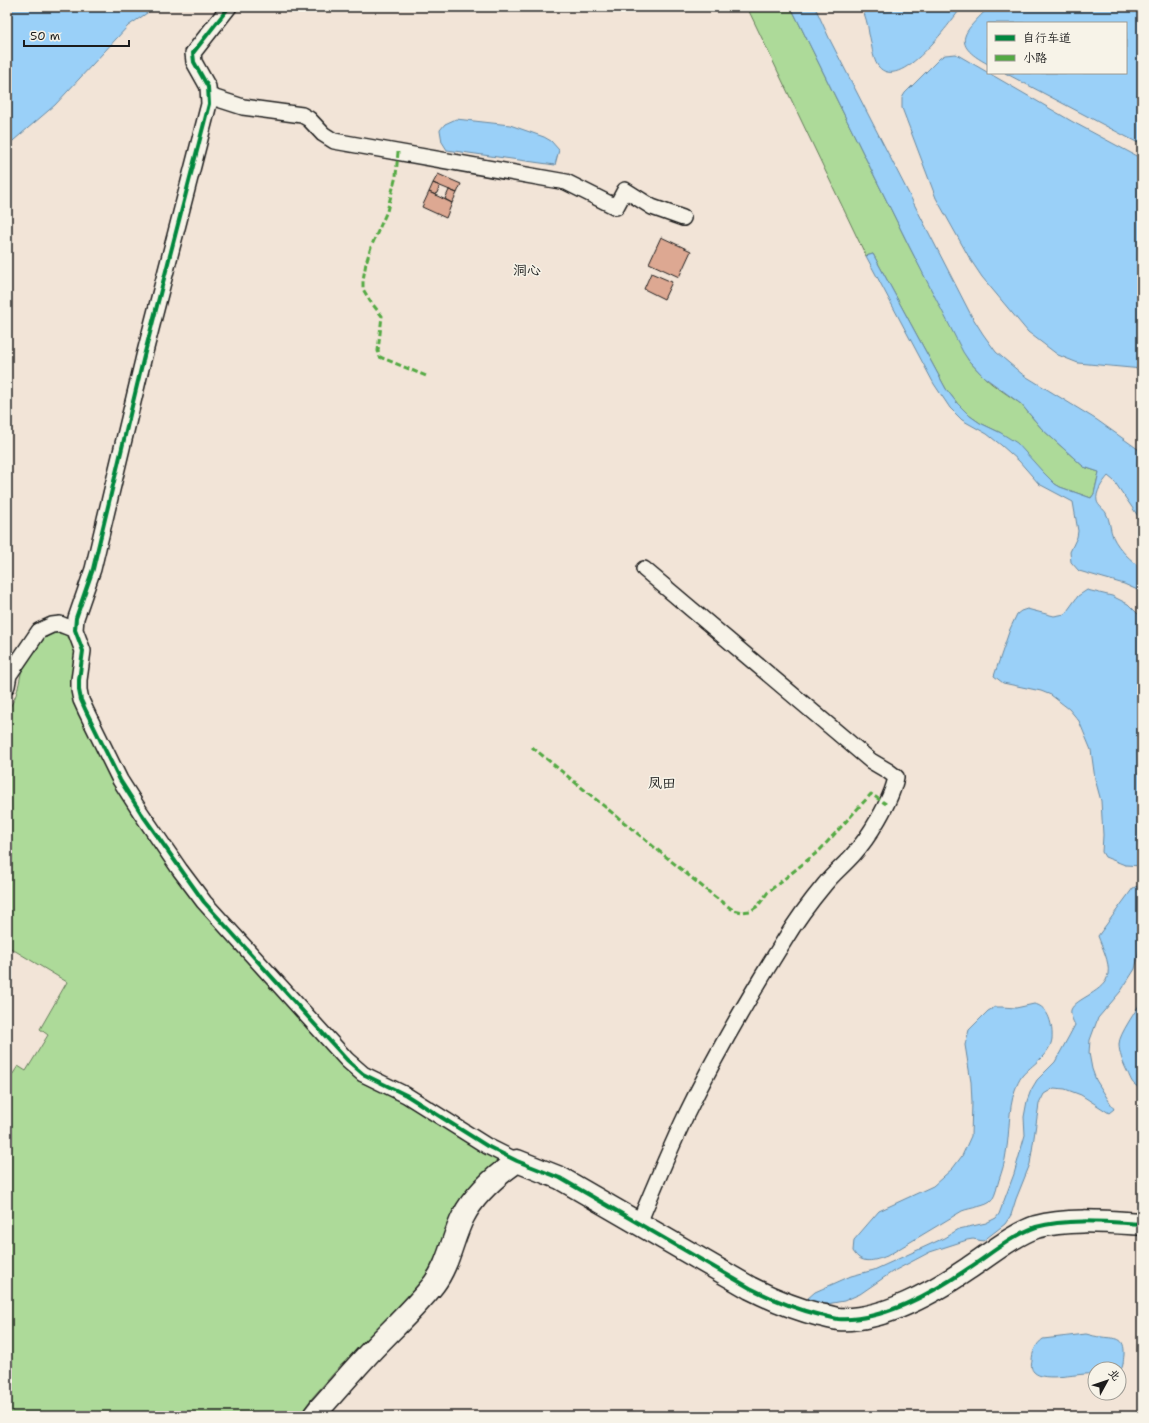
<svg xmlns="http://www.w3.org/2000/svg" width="1149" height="1423" font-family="'Shantell Sans','LXGW WenKai TC',sans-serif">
	<rect width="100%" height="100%" fill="#f2e4d7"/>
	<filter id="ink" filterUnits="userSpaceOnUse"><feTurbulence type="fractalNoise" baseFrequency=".025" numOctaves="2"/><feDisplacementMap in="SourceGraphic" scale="8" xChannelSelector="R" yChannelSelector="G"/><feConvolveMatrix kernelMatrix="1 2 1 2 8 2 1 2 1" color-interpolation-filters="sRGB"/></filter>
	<g filter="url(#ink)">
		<path fill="#adda99" stroke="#647b5a" d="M747,7h44l118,239 60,115 15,16 8,7 29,20 21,25 42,38 15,5 -5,22 -3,4 -31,-11 -5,-3 -54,-51 -21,-10 -10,-7 -13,-13 -11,-14 -73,-135 -7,2z
			M52,633l12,1 10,8 4,10 -3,39 77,147 206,238 139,80 1,5 -68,116 -72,74 -17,14 -29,33 -13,18h-292v-333l11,-17 8,5 22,-36 -8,-6 27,-47 -60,-36v-235c12,-15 11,-28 16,-45 3,-9 21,-28 29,-33z"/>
		<path fill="#9ad0f8" stroke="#6888a0" d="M7,7h147l-4,4 -22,15 -73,79 -48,41z
			M791,7h24l15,33 141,275 12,19 13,18 26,22 75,46 45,32v70l-28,-41 -6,-5c-5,6 -13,16 -11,25 1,5 7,8 9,12 4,7 4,17 7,24 6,13 18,23 29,32v23l-18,-8 -45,-13 -8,-9 -1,-10 7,-15 1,-6 -5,-29 -34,-18 -20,-23 -18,-16 -14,-11 -25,-14 -12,-12 -16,-24 -68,-128 7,-2 73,135 11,14 13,13 10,7 21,10 16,10 26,29 12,12 5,3 31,11 3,-4 5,-22 -15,-5 -42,-38 -21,-25 -37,-27 -15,-16 -6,-9 -54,-106z
			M862,7h100c-12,15 -62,87 -84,59 -6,-8 -6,-23 -9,-32 -1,-10 -4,-18 -7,-27z
			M989,7h153v138l-137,-72h121v-50h-138v41c-40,-21 -22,-33 1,-57z
			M956,54l117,68 69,37v210l-64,-6 -20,-8 -30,-23 -46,-55 -12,-18 -34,-61 -34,-90v-10l3,-5 35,-35 5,-3z
			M456,119l54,6 34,12 7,4 8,9 -4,15 -108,-15 -5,-8 -2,-12 5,-6z
			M1087,590l25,6 16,8 14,14v248l-17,-1 -20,-8 -3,-5 1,-17 -2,-34 -6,-22 -4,-29 -12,-29 -10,-12 -18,-14 -10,-4 -38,-8 -9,-7 16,-47 7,-15 4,-3 6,-2 27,7 11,-2 13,-18z
			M1142,884v55l-7,30 -14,22 -23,27 -8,22 -1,13 3,16 4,11 18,29 -5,4 -28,-18 -16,-6 -11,-1 -10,6 -5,10 -9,60 -14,35 -5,16 -6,9 -22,17 -10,-2 -6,1 -37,12 -38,20 -32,22 -16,7 -23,4 -14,-6 8,-7 36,-16 23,-6 70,-32 15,-9 27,-6 10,-5 3,-4 15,-40 11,-39 -1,-18 3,-16 4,-11 6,-10 18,-18 20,-37c-2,-4 -5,-10 -4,-15 4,-12 35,-18 37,-36 2,-12 -6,-27 -10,-38l35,-48z
			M1142,1000v89c-11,-5 -10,-8 -15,-18 -4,-8 -8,-18 -8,-27 0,-10 18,-34 23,-44z
			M1034,1004c15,2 19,23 18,35 -2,16 -21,26 -30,37 -3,4 -5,9 -7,14 -7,20 -5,42 -9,63 -1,9 -4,18 -7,27 -2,6 -3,14 -7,20 -3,6 -23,8 -30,11l-75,45c-13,5 -26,9 -34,-5l1,-11 25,-29 54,-25 20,-18 9,-12 9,-20 1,-34 -1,-20 -6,-37 4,-15 19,-19 7,-4h7l14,1z
			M1086,1334c5,1 10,3 16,3 14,2 23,-1 22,18 -1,6 0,12 -5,17v-3h-24v5c-14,-2 -51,9 -61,-2 -3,-3 -3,-7 -2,-11 0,-9 4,-17 11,-22z"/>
		<path fill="#dda892" stroke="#1c1c1c" d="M438,174l23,10 -4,9 -24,-10z
			M433,183l7,3 -4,9 -7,-3z
			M449,190l8,3 -5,10 -7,-4z
			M429,192l23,11 -6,15 -24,-11z
			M661,237l30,14 -12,26 -30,-14z
			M651,273l21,9 -8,17 -20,-10z"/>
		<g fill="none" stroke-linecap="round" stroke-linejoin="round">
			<defs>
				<path id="street" d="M229,7l-36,46 1,9 14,25 1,17 -65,252 -51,213 -17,49 -1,12 8,21 -4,29v10l2,10 5,11 34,69 21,33 39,57 24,32 143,158 16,14 43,21 81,51 30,15
					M209,96l34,11 59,8 7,4 14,15 11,7 232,41 50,25 9,-17 27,17 31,11
					M7,686l2,-11 30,-44 13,-6 8,-1 15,6
					M639,1223c15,-36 30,-72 47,-108 29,-60 63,-118 98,-174 12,-20 26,-39 41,-57 8,-10 18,-18 27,-28 16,-17 40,-56 44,-79l-8,-6 -17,-10 -227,-192"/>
				<path id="secondary" d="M314,1416l7,-9c18,-20 35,-40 53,-59 20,-21 42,-41 60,-64 15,-20 18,-45 29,-67 11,-22 34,-42 54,-56l43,17 190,110c22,11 45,21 70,27 6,1 12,3 18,4 43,3 96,-27 131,-51 20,-13 44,-33 67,-41 31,-9 74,-5 106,-3"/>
			</defs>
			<use href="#street" stroke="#1c1c1c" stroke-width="18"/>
			<use href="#secondary" stroke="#1c1c1c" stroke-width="25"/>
			<use href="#street" stroke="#f7f3e8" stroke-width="15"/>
			<use href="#secondary" stroke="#f7f3e8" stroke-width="22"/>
			<path stroke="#52a943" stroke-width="3" stroke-dasharray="6 3" stroke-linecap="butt" d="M398,152l-2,24 -9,35 -16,36 -5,16 -3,17v9l7,12 12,15 -4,35 2,6 46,19
				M532,747l183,150 18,13 9,2 8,-1 8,-5 10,-14 52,-42 51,-56 15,10"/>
			<defs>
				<path id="cycleway" d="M229,7l-36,46 1,9 14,25 1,17 -65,252 -51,213 -17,49 -1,12 8,21 -4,29v10l2,10 5,11 34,69 21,33 63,89 143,158 16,14 43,21 81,51 30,15 43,17 190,110c22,11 45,21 70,27 6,1 12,3 18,4 43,3 96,-27 131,-51 20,-13 44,-33 67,-41 31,-9 74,-5 106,-3"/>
			</defs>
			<use href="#cycleway" stroke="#f7f3e8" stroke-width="6"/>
			<use href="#cycleway" stroke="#00873e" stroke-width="4"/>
		</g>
	</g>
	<g text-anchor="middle" stroke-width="3" stroke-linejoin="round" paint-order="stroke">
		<g font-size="14" fill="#1c1c1c" stroke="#f7f3e8">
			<text x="527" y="275">洞心</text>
			<text x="662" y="788">凤田</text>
		</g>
	</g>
	<rect width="1149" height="1423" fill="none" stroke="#f7f3e8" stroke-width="24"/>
	<rect x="12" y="12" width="1125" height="1399" fill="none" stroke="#1c1c1c" stroke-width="1.5" filter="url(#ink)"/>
	<rect x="987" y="22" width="140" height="52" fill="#f7f3e8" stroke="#9f9d96"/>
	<rect x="995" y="35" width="20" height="6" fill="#00873e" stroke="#9f9d96"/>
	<text x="1023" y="42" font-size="12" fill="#1c1c1c">自行车道</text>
	<rect x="995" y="55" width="20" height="6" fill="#52a943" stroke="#9f9d96"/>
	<text x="1023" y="62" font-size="12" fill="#1c1c1c">小路</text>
	<g transform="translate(1107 1381) rotate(50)"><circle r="19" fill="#f7f3e8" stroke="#9f9d96"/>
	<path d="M0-3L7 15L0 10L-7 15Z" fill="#1c1c1c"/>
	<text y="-6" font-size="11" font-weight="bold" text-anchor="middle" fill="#1c1c1c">北</text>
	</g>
	<path d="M24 40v6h105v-6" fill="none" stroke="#1c1c1c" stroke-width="2"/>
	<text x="30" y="40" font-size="12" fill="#1c1c1c" stroke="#f7f3e8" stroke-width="3" paint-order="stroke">50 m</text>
</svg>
